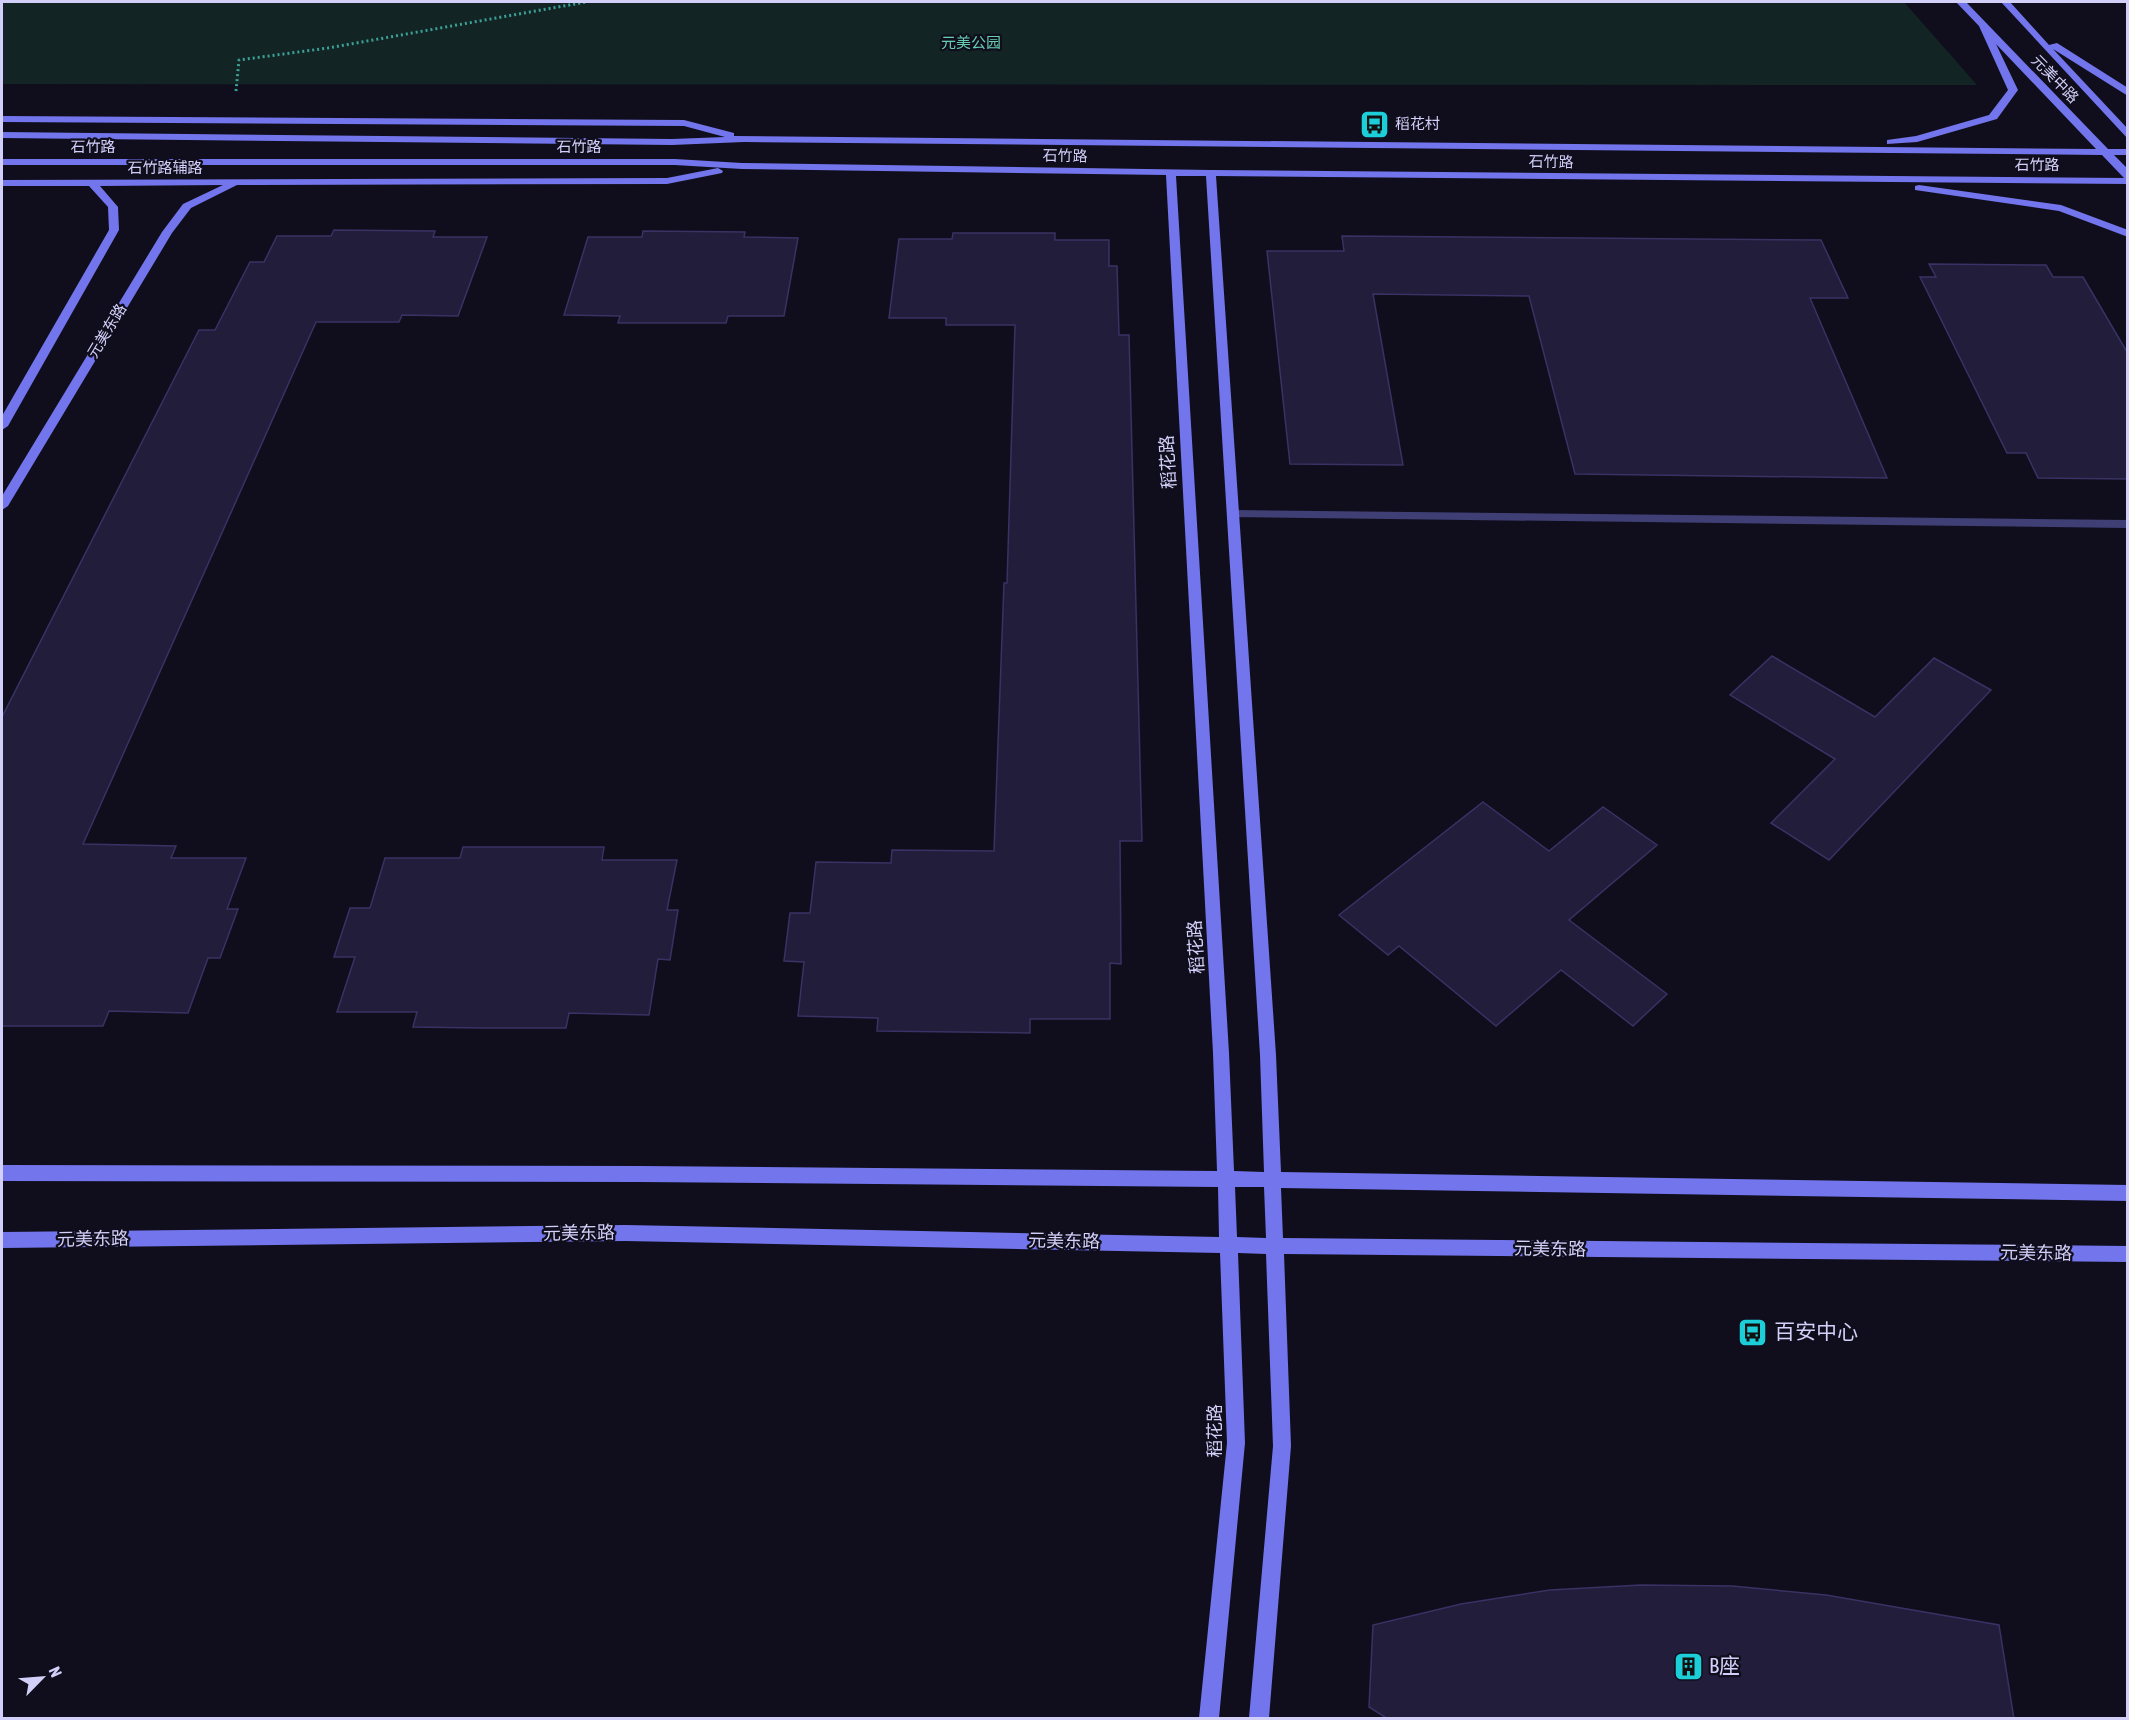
<svg xmlns="http://www.w3.org/2000/svg" width="2129" height="1720" font-family="'Asap Condensed','Noto Sans SC',sans-serif">
	<rect width="100%" height="100%" fill="#100e1c"/>
	<path fill="#122524" d="M2,2h1902l73,83 -1975,-1z"/>
	<path fill="#211d3b" stroke="#393264" stroke-width="1.5" d="M334,230l101,1 -2,6h54l-29,79 -56,-1 -3,7h-83l-233,522 93,2 -5,12h75l-19,51h11l-18,49h-12l-20,55 -79,-2 -6,15h-101v-309l197,-387h16l35,-68h14l13,-26h54z
		M643,231l102,1 -1,5 54,1 -14,78h-56l-2,7h-108l2,-7 -56,-1 24,-78h54z
		M953,233h102v7h54v26h8l2,69h10l13,506h-22l1,123 -11,-1v56h-80v14l-153,-2 1,-13 -80,-2 6,-54 -20,-1 6,-48h20l6,-51 75,1 1,-13 102,1 10,-268h3l8,-258h-69v-7h-57l10,-79h53z
		M1342,236l479,4 27,58h-38l77,180 -312,-4 -46,-178 -156,-2 30,171 -113,-1 -23,-213h77z
		M1929,264l117,1 7,12h30l44,75v127l-89,-1 -12,-25h-19l-87,-176h16z
		M1772,656l103,61 59,-59 57,32 -162,170 -58,-37 64,-64 -105,-64z
		M1483,802l66,49 54,-44 54,38 -88,75 98,74 -34,32 -72,-56 -65,56 -97,-80 -11,9 -49,-40z
		M463,847h141l-2,13h75l-10,50h11l-8,50 -12,-1 -9,56 -80,-2 -3,15h-83l-70,-1 4,-15h-80l18,-55h-21l16,-49h20l15,-50h75z
		M1641,1585l91,1 94,9 173,30 15,94h-626l-19,-12 4,-82 88,-21 89,-14z"/>
	<g fill="none" stroke-linecap="round" stroke-linejoin="round">
		<path stroke="#3ca096" stroke-width="3" stroke-dasharray="2 3" stroke-linecap="butt" d="M236,91l3,-31 89,-12 258,-46"/>
		<path fill="#3f3f75" fill-rule="evenodd" d="M1233,510l895,10v8l-899,-11 -2,-3z"/>
		<path fill="#7375ed" fill-rule="evenodd" d="M1956,2h10l142,147h20v6h-14l14,14v15l-912,-8 60,879 5,117 847,13v16l-847,-13 2,50 845,8v16l-844,-8 7,192 -22,272h-20l24,-272 -7,-192 -28,-1 7,190 -26,275h-20l28,-275 -7,-190 -595,-12 -623,7v-16l623,-7 594,12 -1,-50 -578,-5 -638,-1v-16l638,1 577,5 -4,-118 -47,-878 -424,-6 -67,-4h-673v-6h673l67,4 469,7 913,8 -22,-23 -1358,-13 -72,3 -670,-7v-6l670,7 53,-2 -41,-11 -682,-4v-6l682,4 50,13v3l1362,13 -100,-105 22,46 -21,29 -80,23 -30,2v-4l29,-4 73,-21 19,-25 -29,-64zM1176,176h30l54,879 4,117 -30,-1 -5,-118zM1235,1187h29l2,51 -29,-1z
			M2001,2h9l39,43 8,-2 71,45v8l-75,-47 75,80v10z
			M718,168l5,3 -1,2 -55,11 -430,1 -46,23 -19,25 -164,273 -6,4v-14l160,-264 21,-28 40,-19 -123,1 18,21 1,23 -111,196 -6,4v-14l107,-186 -1,-23 -19,-21h-87v-6l665,-2z
			M1919,185l142,20 67,25v7l-69,-26 -144,-21v-4z"/>
	</g>
	<defs>
		<symbol id="bus-square" viewBox="-11 -11 22 22"><rect x="-9" y="-9" width="18" height="18" rx="4" fill="#1cced8" stroke="#100e1c"/><path d="M-5-6H5V4H4V6H2V4H-2V6H-4V4H-5ZM-3.5-4V0h7V-4ZM-3.5 1.2v1.5H-2V1.2ZM2 1.2v1.5H3.5V1.2Z" fill="#111"/></symbol>
		<symbol id="building-square" viewBox="-11 -11 22 22"><rect x="-9" y="-9" width="18" height="18" rx="4" fill="#1cced8" stroke="#100e1c"/><path d="M-4-6H4V6H1V3H-1V6H-4ZM-2.5-4.3h1.7v1.8h-1.7ZM.8-4.3h1.7v1.8H.8ZM-2.5-1h1.7V.8h-1.7ZM.8-1h1.7V.8H.8Z" fill="#111"/></symbol>
	</defs>
	<g fill-rule="evenodd">
		<use href="#bus-square" x="1358" y="108" width="33" height="33"/>
		<use href="#bus-square" x="1736" y="1316" width="33" height="33"/>
		<use href="#building-square" x="1672" y="1650" width="33" height="33"/>
	</g>
	<g text-anchor="middle" stroke-width="4.5" stroke-linejoin="round" paint-order="stroke">
		<g font-size="15" fill="#66ceb0" stroke="#100e1c">
			<text x="971" y="48">元美公园</text>
		</g>
		<g font-size="15" fill="#d2cff9" stroke="#100e1c">
			<text transform="translate(2055 79) rotate(46)" y="5">元美中路</text>
			<text x="93" y="152">石竹路</text>
			<text x="579" y="152">石竹路</text>
			<text transform="translate(1065 156) rotate(1)" y="5">石竹路</text>
			<text transform="translate(1551 162) rotate(1)" y="5">石竹路</text>
			<text x="2037" y="170">石竹路</text>
			<text x="165" y="173">石竹路辅路</text>
			<text transform="translate(107 331) rotate(-59)" y="5">元美东路</text>
		</g>
		<g font-size="15" fill="#d2cff9" stroke="#100e1c" text-anchor="start">
			<text x="1395" y="129">稻花村</text>
		</g>
		<g font-size="18" fill="#d2cff9" stroke="#100e1c">
			<text transform="translate(1168 462) rotate(-93)" y="6">稻花路</text>
			<text transform="translate(1196 947) rotate(-93)" y="6">稻花路</text>
			<text transform="translate(579 1233) rotate(-1)" y="6">元美东路</text>
			<text transform="translate(93 1239) rotate(-1)" y="6">元美东路</text>
			<text transform="translate(1064 1241) rotate(1)" y="6">元美东路</text>
			<text transform="translate(1550 1249) rotate(1)" y="6">元美东路</text>
			<text transform="translate(2036 1253) rotate(1)" y="6">元美东路</text>
			<text transform="translate(1215 1431) rotate(-90)" y="6">稻花路</text>
		</g>
		<g font-size="21" fill="#d2cff9" stroke="#100e1c" text-anchor="start">
			<text x="1774" y="1339">百安中心</text>
			<text x="1709" y="1673">B座</text>
		</g>
	</g>
	<rect width="2129" height="1720" fill="none" stroke="#d2cff9" stroke-width="6"/>
	<g transform="translate(42 1678) rotate(65)" stroke="#100e1c" stroke-width="4.5" paint-order="stroke">
	<path d="M0-4.5L10 22L0 15L-10 22Z" fill="#d2cff9"/>
	<text y="-9" font-size="16" font-weight="bold" text-anchor="middle" fill="#d2cff9">N</text>
	</g>
</svg>
